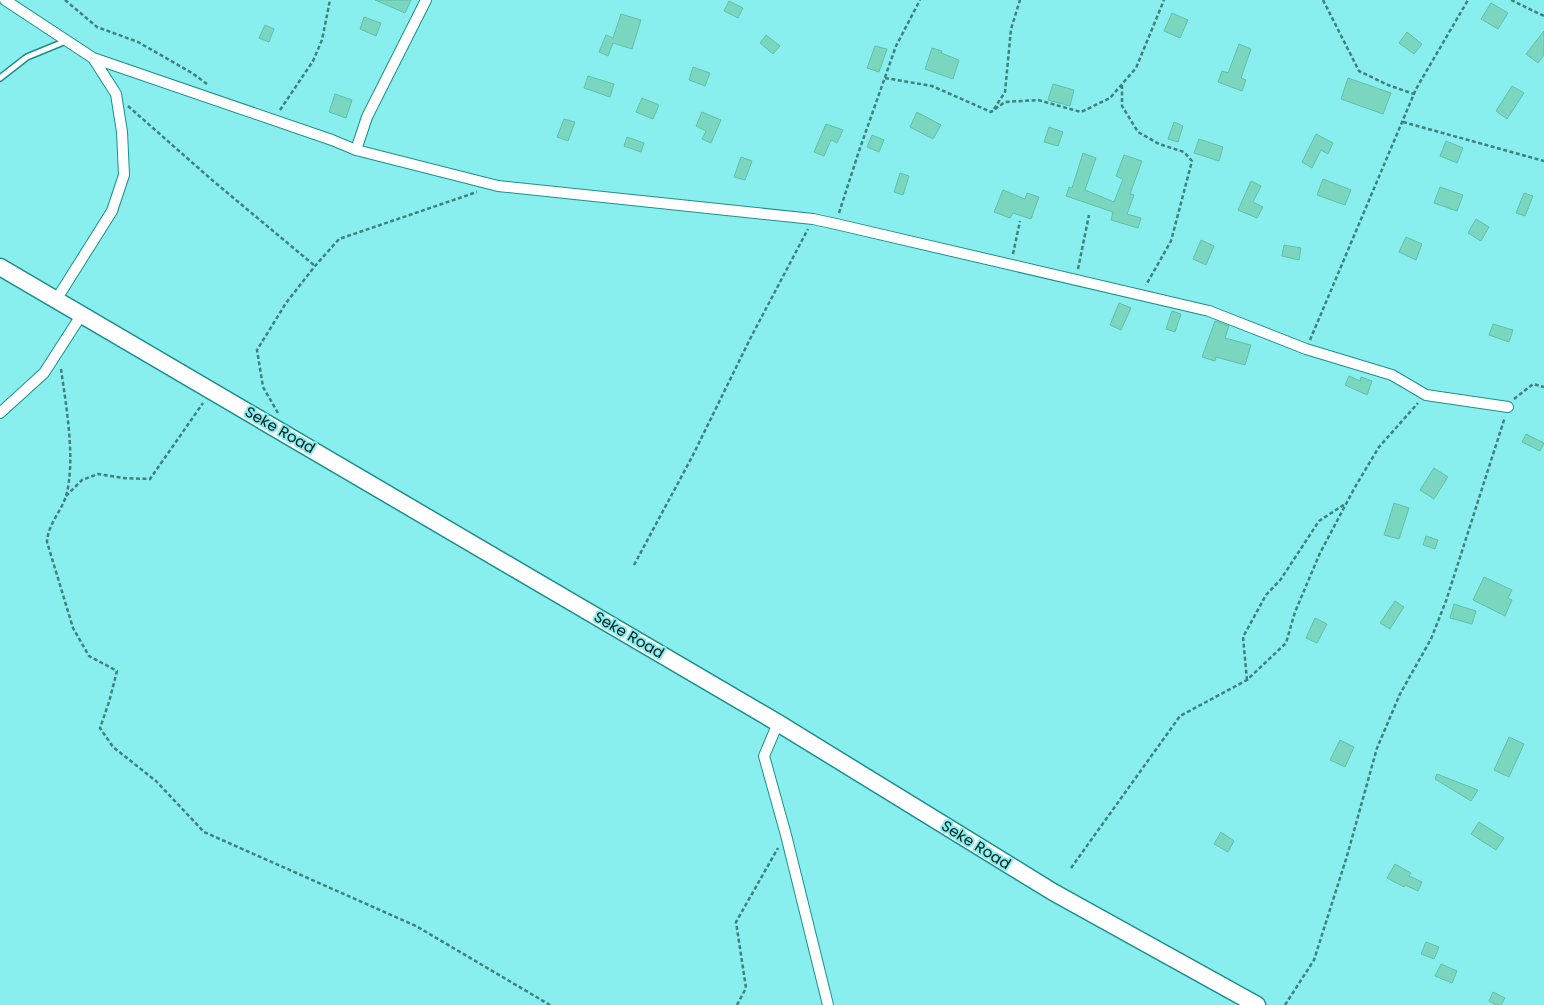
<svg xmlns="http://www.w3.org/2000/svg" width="1544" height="1005" font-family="Poppins,sans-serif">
	<rect width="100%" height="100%" fill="#89efee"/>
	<path fill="#7ad6be" stroke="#63bfa7" d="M375,0h36l-6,13z
		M729,1l14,7 -5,10 -14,-7z
		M1491,3l17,10 -10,16 -17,-10z
		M1172,13l16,7 -8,18 -16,-7z
		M621,14l20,6 -9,29 -19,-6 -5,13 -9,-4 7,-17 7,3z
		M364,17l17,6 -5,13 -16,-7z
		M265,25l9,4 -5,13 -10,-4z
		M1544,31v24l-6,8 -12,-9z
		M1407,32l15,12 -8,10 -15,-11z
		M766,35l14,11 -7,8 -13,-11z
		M1239,44l12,5 -10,29 5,2 -4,11 -24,-9 4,-11 6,2z
		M875,46l12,3 -8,23 -12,-4z
		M932,48l10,3 -1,2 18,7 -6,19 -28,-10z
		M693,67l17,6 -5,13 -16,-6z
		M588,76l26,8 -4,13 -26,-9z
		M1348,78l43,15 -8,21 -42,-15z
		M1053,84l21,6 -4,16 -22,-6z
		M1512,86l12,7 -17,26 -11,-8z
		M335,94l17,6 -6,18 -17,-6z
		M642,98l17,7 -6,14 -17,-7z
		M702,112l19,8 -10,23 -9,-4 4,-8 -10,-5z
		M917,112l24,13 -8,14 -23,-12z
		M564,119l11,3 -7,19 -11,-4z
		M1174,122l9,4 -5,16 -10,-3z
		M826,124l17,6 -6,13 -6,-3 -7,16 -10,-4z
		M1049,127l14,5 -5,14 -14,-4z
		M1316,134l17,9 -5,11 -7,-4 -9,18 -10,-6z
		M872,135l12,5 -5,12 -12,-5z
		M627,137l17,6 -3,9 -17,-6z
		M1199,139l24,8 -4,14 -25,-8z
		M1446,141l17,7 -6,15 -17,-7z
		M1083,153l13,5 -11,32 29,12 9,-23 -7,-3 8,-21 18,6 -12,33 4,1 -7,19 14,4 -3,10 -27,-8 2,-8 -47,-16 3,-9 3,1z
		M741,157l11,4 -7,19 -11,-3z
		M900,173l9,3 -6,19 -9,-3z
		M1323,179l28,11 -6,15 -28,-10z
		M1251,181l10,5 -8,16 10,5 -6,11 -19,-8z
		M1440,187l23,8 -6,16 -23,-8z
		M1003,190l22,9 2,-6 12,4 -8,22 -18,-6 -3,5 -16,-6z
		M1524,193l9,3 -8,20 -9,-3z
		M1476,219l13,8 -8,14 -13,-8z
		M1406,237l16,7 -6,16 -17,-8z
		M1201,240l13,6 -8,19 -13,-6z
		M1284,245l17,3 -2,12 -17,-4z
		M1119,303l12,5 -10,22 -11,-5z
		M1172,311l9,3 -6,18 -9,-3z
		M1215,321l14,5 -4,12 26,7 -6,20 -29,-8 -1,4 -13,-4z
		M1493,324l20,6 -4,12 -20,-7z
		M1349,376l11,5 1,-4 11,4 -5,14 -22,-10z
		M1526,434l18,9 -4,8 -18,-9z
		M1434,468l14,9 -14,22 -14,-9z
		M1394,503l15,5 -10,31 -15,-4z
		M1426,536l12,4 -3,9 -12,-4z
		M1484,577l28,13 -4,8 4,2 -7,16 -32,-16z
		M1395,601l9,6 -14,22 -10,-6z
		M1454,604l22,7 -4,13 -22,-6z
		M1315,618l12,6 -10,19 -11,-5z
		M1509,737l15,7 -15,33 -15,-7z
		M1340,740l14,7 -9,20 -15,-7z
		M1437,774l41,16 -7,11 -36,-22z
		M1479,822l25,16 -8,12 -25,-16z
		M1221,832l13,9 -6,11 -14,-8z
		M1395,864l16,9 -2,3 13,6 -4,9 -13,-6 -1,2 -17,-9z
		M1426,942l13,5 -5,12 -13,-5z
		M1441,964l16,7 -5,12 -17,-7z
		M1493,992l12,6 -4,7h-5l-7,-4z"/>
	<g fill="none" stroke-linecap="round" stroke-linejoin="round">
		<defs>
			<path id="service" d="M0,78l27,-21 39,-16"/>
			<path id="minor" d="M5,0l88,58 23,36 6,38 2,43 -12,36 -56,89
				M93,58l239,82 24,10 142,36 315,33 23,5 373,87 97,38 86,26 34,20 82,12
				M356,150l11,-33 59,-117
				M0,413l44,-40 38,-59
				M778,723l-14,33 22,79 42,170"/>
			<path id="primary" d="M0,267l778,456 275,169 204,113"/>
		</defs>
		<use href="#service" stroke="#1b8f8f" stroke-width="8"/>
		<use href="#minor" stroke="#1b8f8f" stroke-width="12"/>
		<use href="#primary" stroke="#1b8f8f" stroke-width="19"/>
		<path stroke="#40807f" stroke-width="2.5" stroke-dasharray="4 2.5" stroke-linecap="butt" d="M65,0l32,27 41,15 54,31 15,11
			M1323,0l36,71 29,14 26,9
			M1511,0l33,16
			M885,78l47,8 59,26 14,-10 33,-2 43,12 29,-14 26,-30 28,-68
			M1122,85v21l16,26 21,12 25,8 8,9 -21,80 -25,44
			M128,106l84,74 103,86
			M994,109l11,-17 6,-63 9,-29
			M280,110l33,-49 9,-21 8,-40
			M1403,122l141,39
			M839,213l20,-62 37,-105 24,-46
			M1013,254l7,-33
			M1078,269l11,-54
			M1310,340l106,-251 52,-89
			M61,369c5,36 15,91 5,127 -5,16 -18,28 -19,46l26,86 16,28 28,15 -8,31 -9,26 13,19 43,34 48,51 212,94 134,79
			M1514,399l19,-15 11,3
			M278,413l-15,-26 -6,-37 29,-47 29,-37 24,-27 138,-47
			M66,496l16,-16 16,-6 25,4 27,1 53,-76
			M634,565l58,-108 58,-118 58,-110
			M1247,680l-4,-43 23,-42 15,-16 38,-58 26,-17
			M1071,868l109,-152 67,-36 39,-37 9,-31 25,-59 35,-66 24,-40 39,-44
			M737,1005l9,-17 -10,-66 42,-74
			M1285,1005l29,-45 33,-104 30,-108 23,-54 31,-55 15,-38 59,-184"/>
		<use href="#service" stroke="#fff" stroke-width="5"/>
		<use href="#minor" stroke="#fff" stroke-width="10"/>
		<use href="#primary" stroke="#fff" stroke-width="16"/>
	</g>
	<g text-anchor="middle" stroke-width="4" stroke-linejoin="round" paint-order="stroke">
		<g font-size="15" fill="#001e1e" stroke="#89efee">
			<text transform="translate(280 430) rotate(30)" y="5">Seke Road</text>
			<text transform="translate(629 635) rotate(30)" y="5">Seke Road</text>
			<text transform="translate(976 845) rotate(32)" y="5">Seke Road</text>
		</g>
	</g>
</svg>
